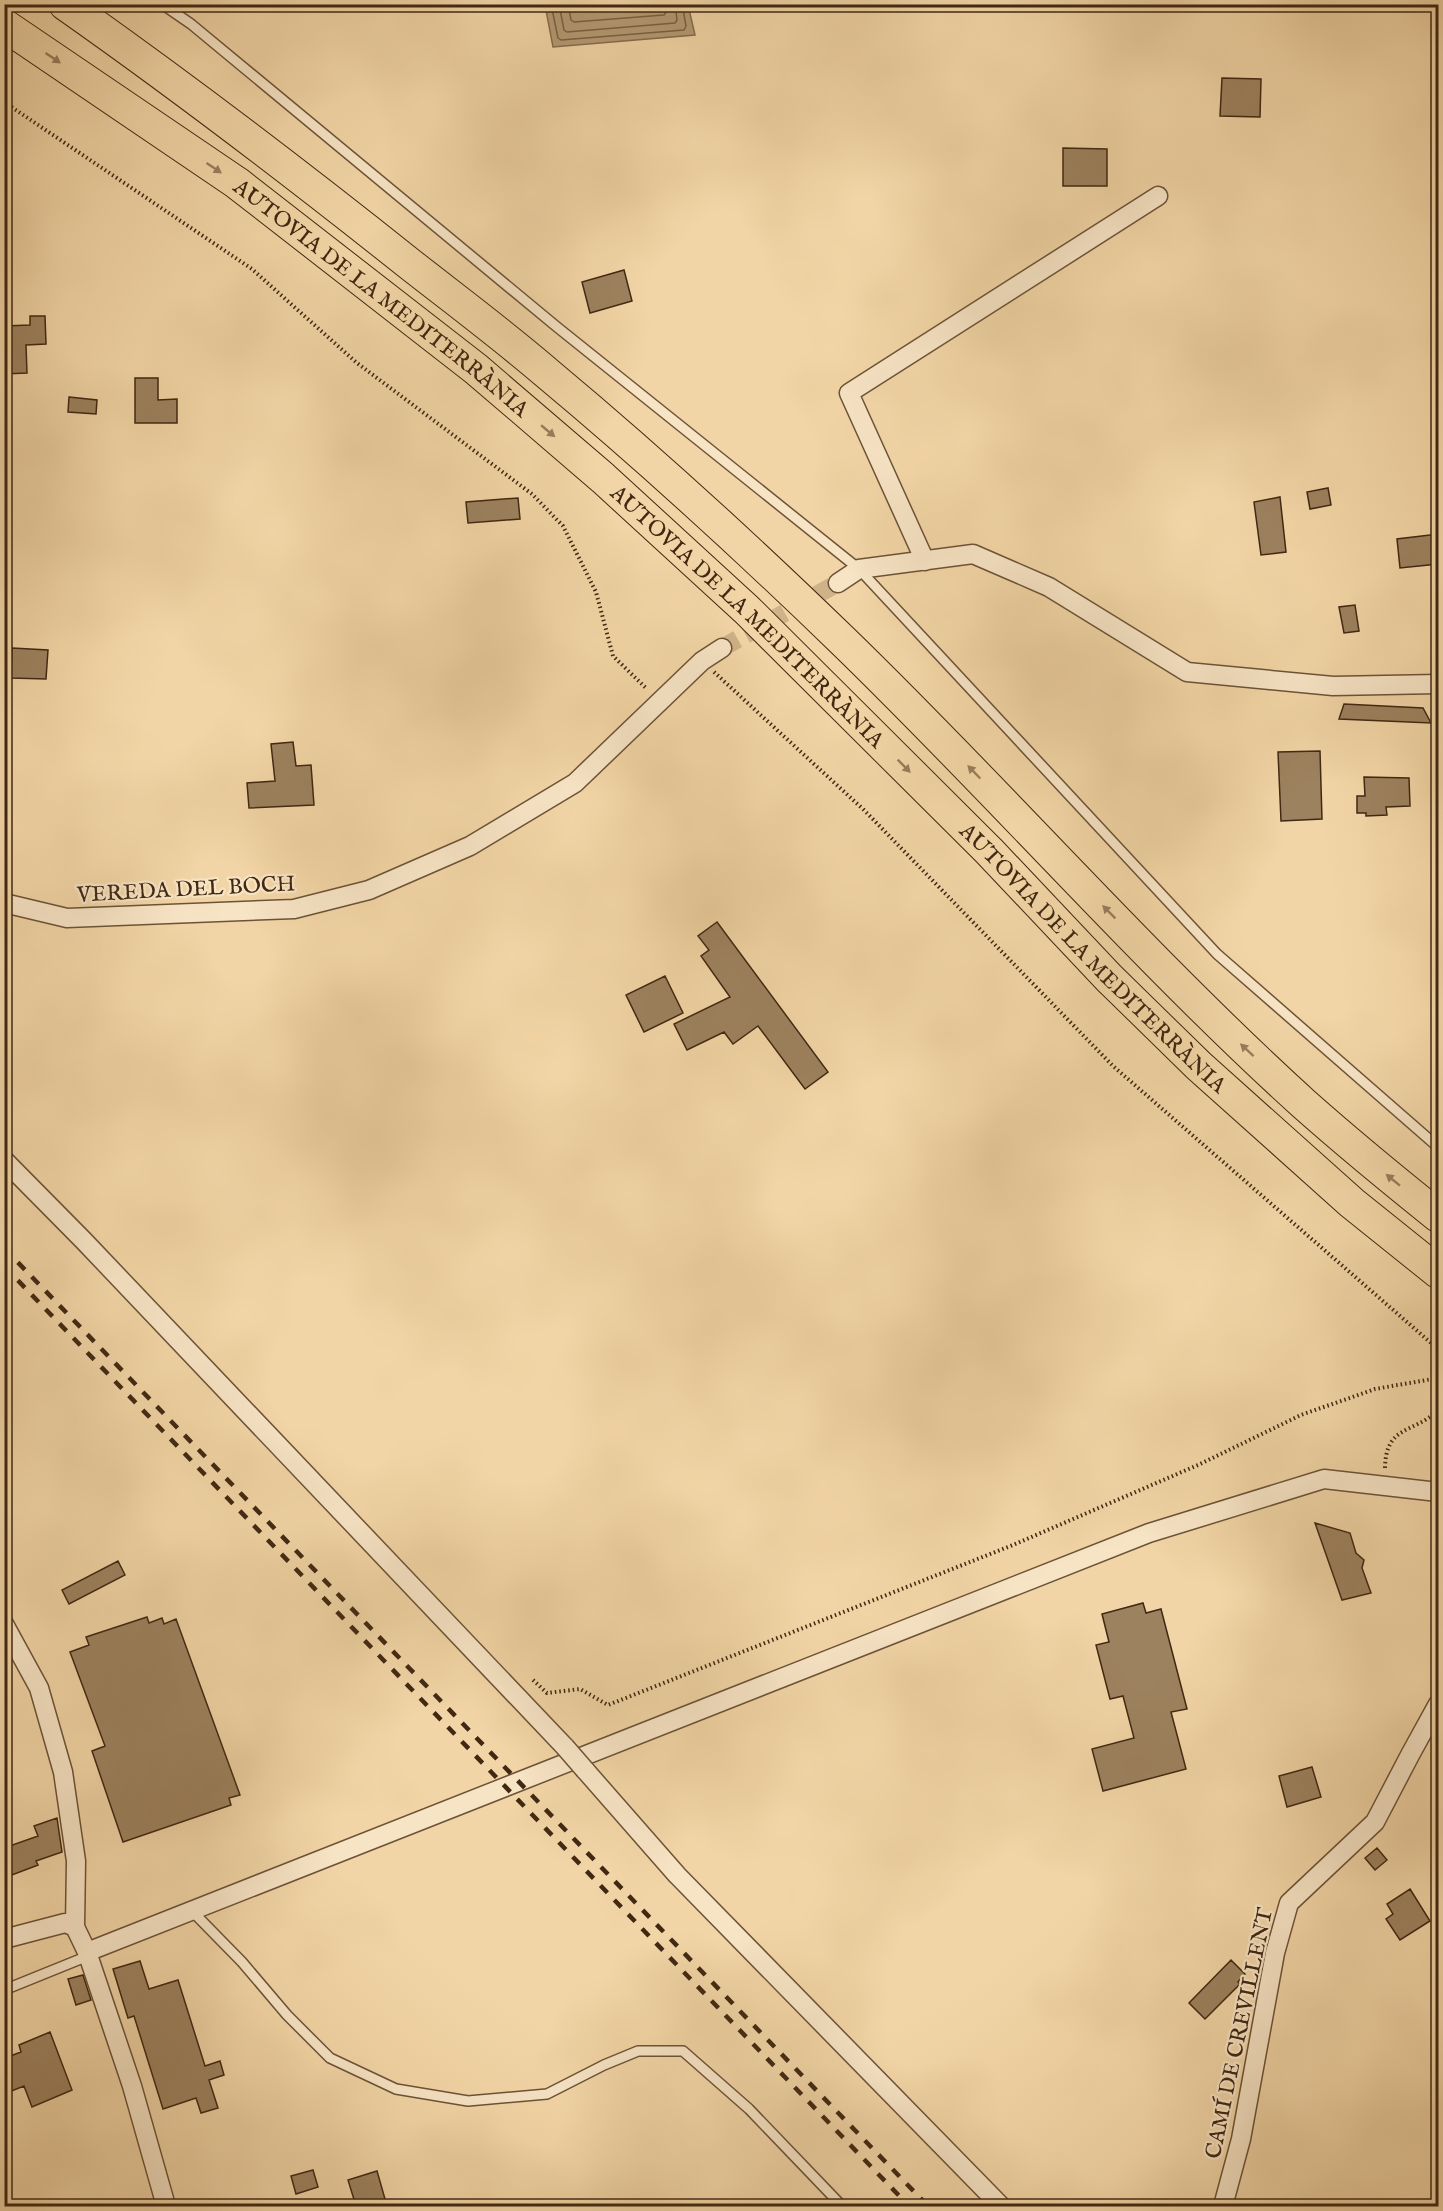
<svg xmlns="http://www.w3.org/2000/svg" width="1443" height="2211" font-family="'IM FELL English',serif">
	<rect width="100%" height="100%" fill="#f2d5a6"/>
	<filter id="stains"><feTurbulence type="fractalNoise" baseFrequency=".00333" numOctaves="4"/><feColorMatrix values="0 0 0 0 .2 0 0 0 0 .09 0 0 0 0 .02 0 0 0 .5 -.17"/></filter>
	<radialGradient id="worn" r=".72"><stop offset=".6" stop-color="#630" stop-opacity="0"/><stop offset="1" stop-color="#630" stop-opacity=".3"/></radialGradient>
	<path fill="#b59a74" stroke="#866c4d" stroke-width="1.5" d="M545,5h143l7,30 -142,12z"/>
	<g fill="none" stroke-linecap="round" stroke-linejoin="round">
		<path stroke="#7a6143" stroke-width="1.5" d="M551,4l7,34 3,2 123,-10 2,-4 -4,-22
			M559,4l5,26 3,2 108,-9 2,-3 -2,-16
			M568,4l3,16 3,2 90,-7 2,-3v-8"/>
	</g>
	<path fill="#9d825f" stroke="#402812" stroke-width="1.5" d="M1222,78l39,1 -1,38 -40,-1z
		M1063,148l44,1v37h-44z
		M624,270l8,31 -42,12 -8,-31z
		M30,316h15l1,28 -20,1 1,28 -23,1v-48l26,-1z
		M135,378h23v22l19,-1v24h-42z
		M69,397l28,3 -1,14 -28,-2z
		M1328,488l3,17 -21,4 -3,-17z
		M1280,497l6,55 -25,3 -7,-53z
		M518,498l2,21 -52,4 -2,-21z
		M1438,534v30l-38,4 -3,-29z
		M1355,605l4,26 -15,2 -5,-26z
		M12,648l36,2 -2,29 -35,-1z
		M1344,704l79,4 8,15 -92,-4z
		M293,742l3,24 15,-1 3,40 -65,3 -2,-25 28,-2 -4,-37z
		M1320,751l2,68 -41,2 -3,-69z
		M1364,777l45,1 1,28 -24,1 1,8 -21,1v-3h-9v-17h8z
		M717,922l111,150 -23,17 -47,-63 -25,18 -9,-12 -37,18 -13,-26 56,-27 -29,-41 8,-6 -11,-14z
		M665,976l18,37 -39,19 -18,-37z
		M1315,1523l35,10 6,20 8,7 -2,8 9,25 -29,7z
		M118,1561l7,14 -56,29 -7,-14z
		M1143,1603l3,10 15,-4 26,100 -16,3 15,57 -83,22 -11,-42 42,-11 -11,-42 -13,3 -14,-54 13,-3 -7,-28z
		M147,1617l2,6 13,-5 2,6 12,-5 64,176 -11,3 2,7 -108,37 -31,-91 13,-5 -35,-94 19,-7 -3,-8z
		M1312,1767l9,30 -34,10 -8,-31z
		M57,1818l5,34 -26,9 2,4 -34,13v-30l34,-12 -4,-10z
		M1377,1848l10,12 -12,10 -10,-12z
		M1410,1889l20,32 -30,19 -14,-21 7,-5 -6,-10z
		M1231,1960l14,14 -7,8 2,2 -35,35 -16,-16z
		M140,1961l9,28 29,-9 27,86 15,-5 4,14 -15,5 9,28 -17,5 -5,-15 -33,11 -29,-93 -6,2 -15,-49z
		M83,1975l8,25 -15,5 -8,-26z
		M50,2032l22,58 -40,17 -8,-21 -20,8v-22l6,-3 -5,-11 16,-6 -2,-7z
		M313,2170l5,17 -22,7 -5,-18z
		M377,2171l10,35h-31l-8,-26z"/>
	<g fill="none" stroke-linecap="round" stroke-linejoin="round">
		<path stroke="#ceb288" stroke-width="18" stroke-dasharray="18 9" stroke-linecap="butt" d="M722,648l116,-65"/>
		<defs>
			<path id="lane" d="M162,4l29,20 366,303 302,242 358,385 221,193
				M192,1911l50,51 45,53 43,43 66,31 72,12 79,-7 57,-29 34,-14h45l66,58 93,97
				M4,1990l84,-34"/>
			<path id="street" d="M925,561l-76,-168 309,-197
				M838,583l21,-14 114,-15 76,33 138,85 146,14 105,-2
				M4,903l63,15 227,-9 75,-19 101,-44 105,-63 127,-122 20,-13
				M4,1160l80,81 481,506
				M4,1624l35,64 24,84 13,89 -1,66 12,25 45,134 34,120
				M585,1770l92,105 324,331
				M4,1939l61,-16 10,4
				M87,1952l1062,-419 175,-54 114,13
				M1223,2206l18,-67 34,-186 14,-50 86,-81 35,-67 28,-51"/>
			<g id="highway">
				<path d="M65,4c118,83 233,171 346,261 46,36 93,71 137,109 102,85 199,174 294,266 157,152 300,317 462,464 44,39 89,76 134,112"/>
				<path id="s1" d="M4,25l233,158 239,186 127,109 144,132 242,241 120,127 90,88 153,137 86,69"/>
			</g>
		</defs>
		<use href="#lane" stroke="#6c5337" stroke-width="12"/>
		<use href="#street" stroke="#6c5337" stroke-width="21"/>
		<use href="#highway" stroke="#402812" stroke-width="34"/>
		<path stroke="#402812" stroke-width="4" stroke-dasharray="1.5 3" stroke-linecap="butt" d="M4,102l248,167 105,94 175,131 31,32 33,66 17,64 34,33
			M714,672l150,138 249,256 325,283
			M1385,1468c1,-44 29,-34 53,-58
			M533,1680l14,13 33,-4 28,16 405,-160 185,-80 103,-50 74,-26 63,-11"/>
		<use href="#lane" stroke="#f7e4c5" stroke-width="9"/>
		<use href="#street" stroke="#f7e4c5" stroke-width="18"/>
		<use href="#highway" stroke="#f2d5a6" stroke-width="32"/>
		<path stroke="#402812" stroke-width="4.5" stroke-dasharray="10 10" stroke-linecap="butt" d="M4,1248l924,958
			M4,1266l905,940"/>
		<defs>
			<path id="street-bridge" d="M565,1747l20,23"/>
		</defs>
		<use href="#street-bridge" stroke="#6c5337" stroke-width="21" stroke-linecap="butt"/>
		<use href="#street-bridge" stroke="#f7e4c5" stroke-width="18"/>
	</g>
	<defs><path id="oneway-solid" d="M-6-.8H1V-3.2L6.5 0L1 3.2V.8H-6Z" transform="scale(1.5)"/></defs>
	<g fill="#997e5c">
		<use href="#oneway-solid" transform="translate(53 58) rotate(34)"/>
		<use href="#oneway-solid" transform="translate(214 168) rotate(34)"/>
		<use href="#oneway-solid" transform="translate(548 431) rotate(40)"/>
		<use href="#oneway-solid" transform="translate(904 766) rotate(45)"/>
		<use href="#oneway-solid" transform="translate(974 772) rotate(-134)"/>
		<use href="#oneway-solid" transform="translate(1109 912) rotate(-135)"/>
		<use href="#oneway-solid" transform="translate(1247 1050) rotate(-137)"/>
		<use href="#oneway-solid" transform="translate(1393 1180) rotate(-141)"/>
	</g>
	<g text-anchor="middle" stroke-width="4.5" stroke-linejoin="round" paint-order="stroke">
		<g font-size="22" fill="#402812" stroke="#f7e4c5">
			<text dy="8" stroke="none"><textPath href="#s1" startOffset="466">AUTOVIA DE LA MEDITERRÀNIA</textPath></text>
			<text dy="8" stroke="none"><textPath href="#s1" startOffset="952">AUTOVIA DE LA MEDITERRÀNIA</textPath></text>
			<text transform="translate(186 888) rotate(-3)" y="8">VEREDA DEL BOCH</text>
			<text dy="8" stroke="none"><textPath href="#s1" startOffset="1438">AUTOVIA DE LA MEDITERRÀNIA</textPath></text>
			<text transform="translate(1238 2033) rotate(-78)" y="8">CAMÍ DE CREVILLENT</text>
		</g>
	</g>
	<rect width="1443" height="2211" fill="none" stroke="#f2d5a6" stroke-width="24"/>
	<rect x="6" y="6" width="1431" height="2199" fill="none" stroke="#402812" stroke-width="3"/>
	<rect x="12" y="12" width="1419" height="2187" fill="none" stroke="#402812" stroke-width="1.5"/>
	<rect width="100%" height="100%" filter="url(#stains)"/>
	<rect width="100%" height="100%" fill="url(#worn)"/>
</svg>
